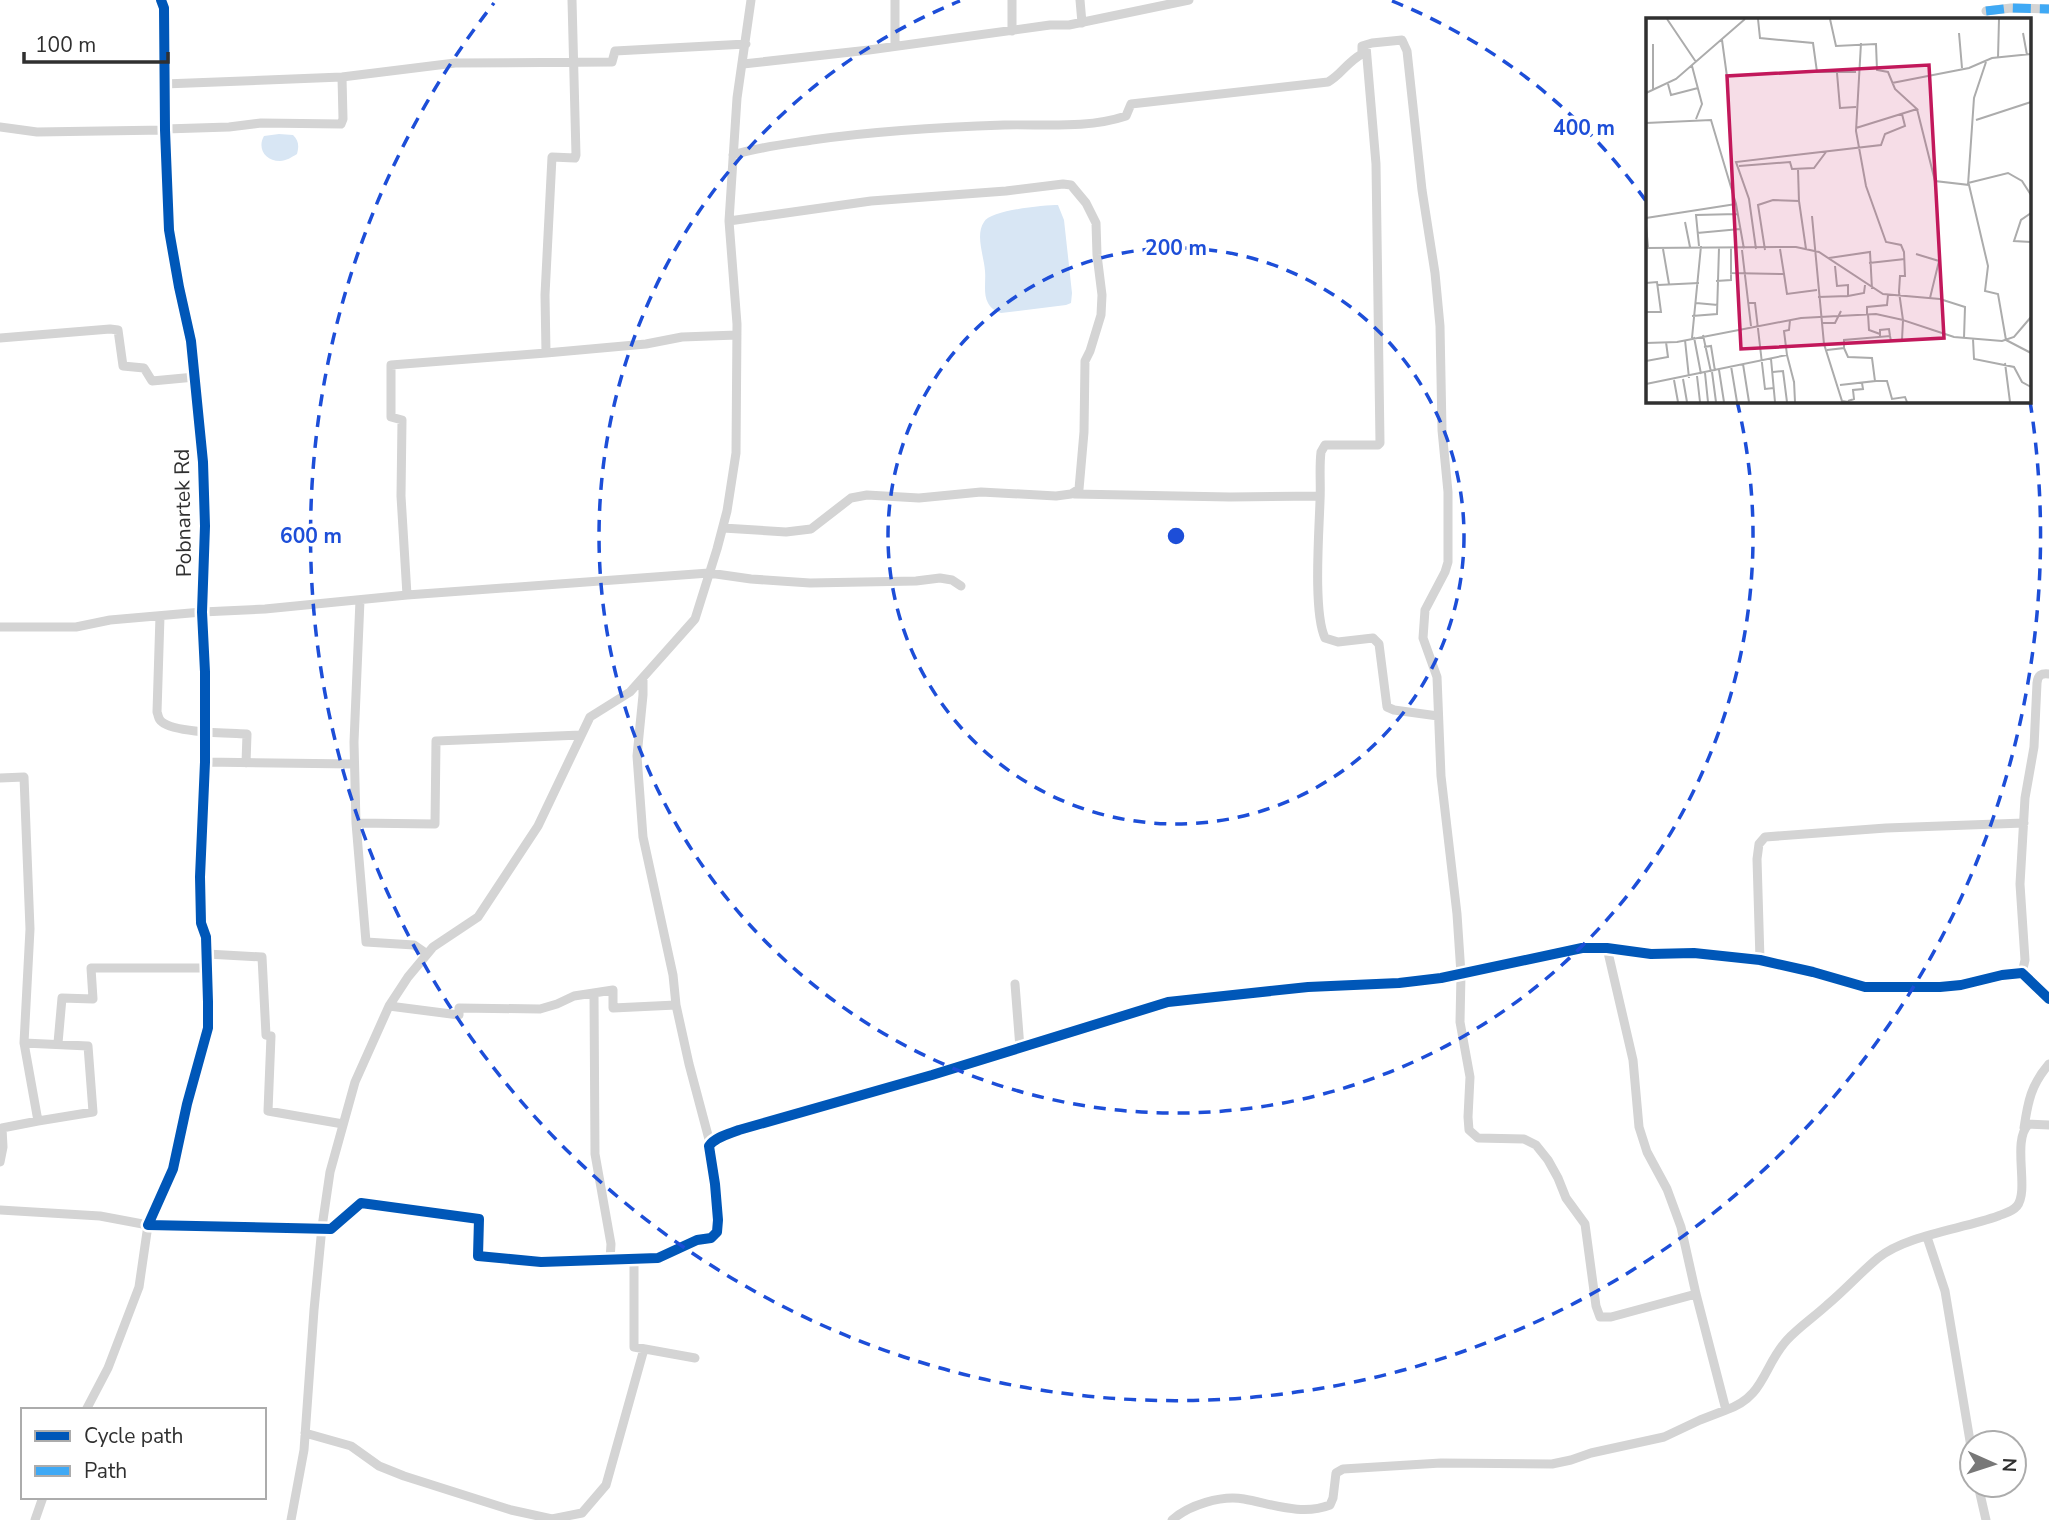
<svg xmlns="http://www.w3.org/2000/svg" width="2049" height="1520" font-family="'Nunito Sans',sans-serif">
	<rect width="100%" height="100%" fill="#fff"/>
	<path fill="#d8e6f4" d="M279,134l14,1c6,6 6,11 4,19 -5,3 -11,7 -17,7 -15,0 -23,-13 -16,-25z
		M1058,205l6,15 8,73 -1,10 -5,2 -65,8c-5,-2 -10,-4 -13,-10 -5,-9 -2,-22 -3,-32 -1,-15 -10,-36 -1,-49 6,-12 61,-17 74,-17z"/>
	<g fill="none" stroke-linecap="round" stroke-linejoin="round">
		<path stroke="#d4d4d4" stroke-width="9" d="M161,0l3,8 1,122 4,100 10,57 12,54 12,121 2,64 -3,86 3,60v90l-5,115 1,46 5,14 2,65v26l-21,76 -14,65 -25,56 183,4 30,-26 118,16 -1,37 63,6 117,-4 39,-18 14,-2 6,-6 1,-12 -3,-36 -6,-38c6,-9 20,-12 30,-16l193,-55 236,-73 140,-15 91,-4 42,-5 141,-30h25l44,6 43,-1 66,7 53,12 52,15h75l21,-2 41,-10 20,-2 27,26
			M572,0l4,155 -1,3 -23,-1 -7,138 1,58 100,-9 36,-7 55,-2
			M895,0v46
			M1080,0l2,23
			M1986,11l25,-3 38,1
			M1012,31v-31
			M1366,46l10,118 4,279 -2,2h-53l-4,7c-2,16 0,33 -1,49 -1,32 -7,111 5,137l13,4 35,-4 6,6 8,63 7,3 44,6
			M743,64l126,-14 181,-25h19l120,-25
			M164,84l178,-7 113,-14 157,-1 3,-11 131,-7
			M0,127l37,5 128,-2
			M165,129l64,-2 32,-4 80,1 2,-5 -1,-42
			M733,155c26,-8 53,-11 79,-15 64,-9 127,-13 192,-15 40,-1 83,4 122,-9l5,-12 197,-22c13,-7 19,-20 34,-28v-8l10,-3 30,-3 5,11 15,139 13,83 5,53 2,104 6,62v70l-3,10 -20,38 -2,28 14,39 4,99 16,138 4,60 -1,48 10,55 -2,40 1,13 9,8 46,1 12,6 12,15 10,18 8,20 19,26 11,82 4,11h11l85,-23
			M0,338l110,-9 8,1 5,36 21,2 8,13 43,-4
			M1074,494l156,3 90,-1
			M723,528l63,4 25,-3 40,-31 16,-3 52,3 62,-6 75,4 15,-2 8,-5 5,-57 1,-71 5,-10 11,-36 1,-20 -5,-40 -1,-32 -10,-20 -15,-18 -8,-1 -57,7 -135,10 -142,20
			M407,595l-6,-99 1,-76 -11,-3v-52l155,-12
			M160,616l-3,96c2,5 1,7 5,10 14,11 66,11 85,12l-1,29
			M0,627h76l34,-7 92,-8 63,-3 142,-14 302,-22 42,6 59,4 106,-2 24,-3 12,2 9,6
			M205,762l149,2
			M0,778l24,-1 6,152 -6,114 14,78 -36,7 1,19 -3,15
			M356,823l-2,-81 6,-142
			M1607,948l26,112 6,67 8,25 20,37 14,38 15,67 30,116c39,-13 37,-44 61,-70 12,-13 27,-23 40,-35 18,-15 33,-32 51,-47 28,-23 85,-29 120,-42 7,-3 14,-4 19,-10 13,-16 -6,-66 12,-82l20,1
			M207,954l55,3 4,78 5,1 -3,75 75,13
			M427,954l-13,-9 -48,-3 -10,-119 79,1 1,-83 145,-6
			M1760,960l-3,-101 2,-15 6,-7 121,-9 138,-5
			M2022,973l3,-13 -5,-76 5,-86 9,-51 3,-64c1,-8 4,-10 12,-9
			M1015,984l5,64
			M594,993l1,161 16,90 -1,16
			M676,1005l13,59 21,79
			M389,1006l70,9v-7l81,1 17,-5 17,-8 39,-6v18l63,-3 -3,-30 -30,-138 -6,-81 6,-61v-17
			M24,1043l64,3 5,66 -55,9
			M58,1043l4,-45 31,1 -2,-31h116
			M2024,1128c4,-27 7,-43 25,-64
			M0,1210l100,6 48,9 -9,62 -31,81 -22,42
			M1927,1237l18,54 27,162
			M634,1259v88l61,11
			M305,1433l46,13 28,20 25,10 107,34 41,9 30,-6 24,-28 38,-136
			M1978,1485l8,35
			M35,1520l8,-23
			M291,1520l13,-70 10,-140 8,-83 8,-55 25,-90 34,-76 19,-29 25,-30 45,-30 60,-91 52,-109 40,-25 65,-73 22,-70 10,-38 9,-58 1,-129 -8,-103 8,-123 14,-98
			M1172,1520c17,-15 49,-25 72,-21 28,5 58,17 86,6l3,-7 3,-25 7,-4 98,-6 111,1 19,-4 20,-7 73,-16 36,-17 26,-10"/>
		<path stroke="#3fa9f5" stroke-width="9" stroke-dasharray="18 9" stroke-linecap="butt" d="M1986,11l25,-3 38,1"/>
		<defs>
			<path id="cycleway" d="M161,0l3,8 1,122 4,100 10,57 12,54 12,121 2,64 -3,86 3,60v90l-5,115 1,46 5,14 2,65v26l-21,76 -14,65 -25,56 183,4 30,-26 118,16 -1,37 63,6 117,-4 39,-18 14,-2 6,-6 1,-12 -3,-36 -6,-38c6,-9 20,-12 30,-16l193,-55 236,-73 140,-15 91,-4 42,-5 141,-30h25l44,6 43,-1 66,7 53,12 52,15h75l21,-2 41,-10 20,-2 27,26"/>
		</defs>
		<use href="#cycleway" stroke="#fff" stroke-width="15"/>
		<use href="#cycleway" stroke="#0057b8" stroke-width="10"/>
	</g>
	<g fill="none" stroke="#1d4ed8" stroke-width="3.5" stroke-dasharray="12 9">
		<circle cx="1176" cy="536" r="288"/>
		<path d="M1392 1A577 577 0 0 1 1646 201M1737 401A577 577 0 1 1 960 1"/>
		<path d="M2030 401A865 865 0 1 1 494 3"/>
	</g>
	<g text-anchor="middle" stroke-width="7" stroke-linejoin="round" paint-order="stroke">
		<g font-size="21" fill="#303030" stroke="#fff">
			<text transform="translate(183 513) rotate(-91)" y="7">Pobnartek Rd</text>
		</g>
	</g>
	<g transform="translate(1646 18)">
		<rect width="385" height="385" fill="#fff"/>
		<path fill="none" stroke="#acacac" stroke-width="2" d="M21,1l29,43M112,1l2,19 53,5 4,29h39M184,1l6,27 40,-2 1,26 11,2 7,17 22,20 -61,19M313,15l3,35M377,15l4,22M76,22l6,44M7,26v46M352,40l1,-39M46,48l10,38 -6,15M191,55l3,35 16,-1M246,65l77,-15 23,-10 39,-4M22,66l3,11 27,-7M0,75l30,-14 69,-60M271,91l18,72 34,4 19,81 -3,25 13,3 8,46 25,13M330,102l55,-18M0,105l65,-3 25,84 8,45M93,148l51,-4 2,7 22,-1 12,-16M152,151l1,33M322,165l40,-10 14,8 9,14M322,167l6,-87 12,-36M385,195l-10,7 -7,21 17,1M166,198l12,128 18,57 6,1M0,200l90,-14M39,204l5,25M0,207l2,22M51,215l43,-4M53,228l-3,-31 42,-1M0,230l150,-1 23,5 64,42 57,5 25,8 -1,31M17,231l6,35M110,231l-7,-50 -13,-37 145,-17 4,-11 20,-8 -3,-12M96,232l9,76M119,232l-7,-45 15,-5 26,1 7,48M270,236l23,7 -9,37M183,240l41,-6 2,37M223,245l36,-4M189,248l2,20 11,-1v11l16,-3 1,-8M84,255l54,1 -4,-25M138,256l3,20 30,-4M70,263l15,-1v-32M0,265l11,-1 4,30h-15M12,267l41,-2M172,279l30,-1M50,285l22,2M103,285h6l10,86 9,-1M222,296l1,16 11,4M221,297v-8l20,-2 1,-10M46,298l25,-2 2,-66M176,305h13l6,-12M57,317l8,37M234,318v-6l9,-1 1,7M48,319l7,37M46,320l9,-92M327,321l1,20 40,8 8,15 9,5M39,322l4,38M0,325l31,-1 124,-24 75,-4 27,6 -4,-28 1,-16h5l-1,-24 -3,-7 -15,-3 -20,-56 -10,-55 5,-88M58,329l7,-1 4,25M181,332l17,-2v-8l46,-4 1,5 11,-1 1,-20 51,17 48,4 12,-4 17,-20M141,337l-3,-24 5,-1 1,-10M125,341l4,43M0,343l22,-4 -2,-15M359,345l5,39M97,346l6,38M85,348l6,36M73,352l5,32M66,354l4,30M127,354l10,-1 4,31M59,355l3,29M51,358l3,26M37,361l4,23M28,362l4,22M148,363l1,21M229,363h12l5,18 13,-2 2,5M0,366l141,-29 7,27M194,367l35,-4 -3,-23 -24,-1 -4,-9M202,383l6,-2 -1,-9 10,-1 -1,-6"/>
		<path fill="#c2185b" fill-opacity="0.15" stroke="#c2185b" stroke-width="3.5" d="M283,47l15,273 -203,11 -14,-273z"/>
		<rect width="385" height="385" fill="none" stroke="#303030" stroke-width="3.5"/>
	</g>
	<circle cx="1176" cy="536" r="10" fill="#1d4ed8" stroke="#fff" stroke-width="3.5"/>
	<g font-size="21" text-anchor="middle" font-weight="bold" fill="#1d4ed8" stroke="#fff" stroke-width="7" stroke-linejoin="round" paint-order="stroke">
		<text x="1584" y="135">400 m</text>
		<text x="1176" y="255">200 m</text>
		<text x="311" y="543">600 m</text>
	</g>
	<rect x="21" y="1408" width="245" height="91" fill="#ffffff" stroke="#acacac" stroke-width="2"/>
	<rect x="35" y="1431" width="35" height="10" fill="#0057b8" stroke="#acacac" stroke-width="2"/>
	<text x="84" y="1443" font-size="21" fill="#303030">Cycle path</text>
	<rect x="35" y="1466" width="35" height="10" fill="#3fa9f5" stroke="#acacac" stroke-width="2"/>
	<text x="84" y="1478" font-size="21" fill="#303030">Path</text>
	<g transform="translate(1993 1464) rotate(93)"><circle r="33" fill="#ffffff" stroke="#acacac" stroke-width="2"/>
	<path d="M0-5L12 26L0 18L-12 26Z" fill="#787878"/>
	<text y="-10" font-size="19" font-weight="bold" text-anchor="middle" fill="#303030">N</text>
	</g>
	<path d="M24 52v10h144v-10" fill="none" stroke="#303030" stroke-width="3.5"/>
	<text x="35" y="52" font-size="21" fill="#303030" stroke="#ffffff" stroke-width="5" paint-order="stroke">100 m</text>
</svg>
